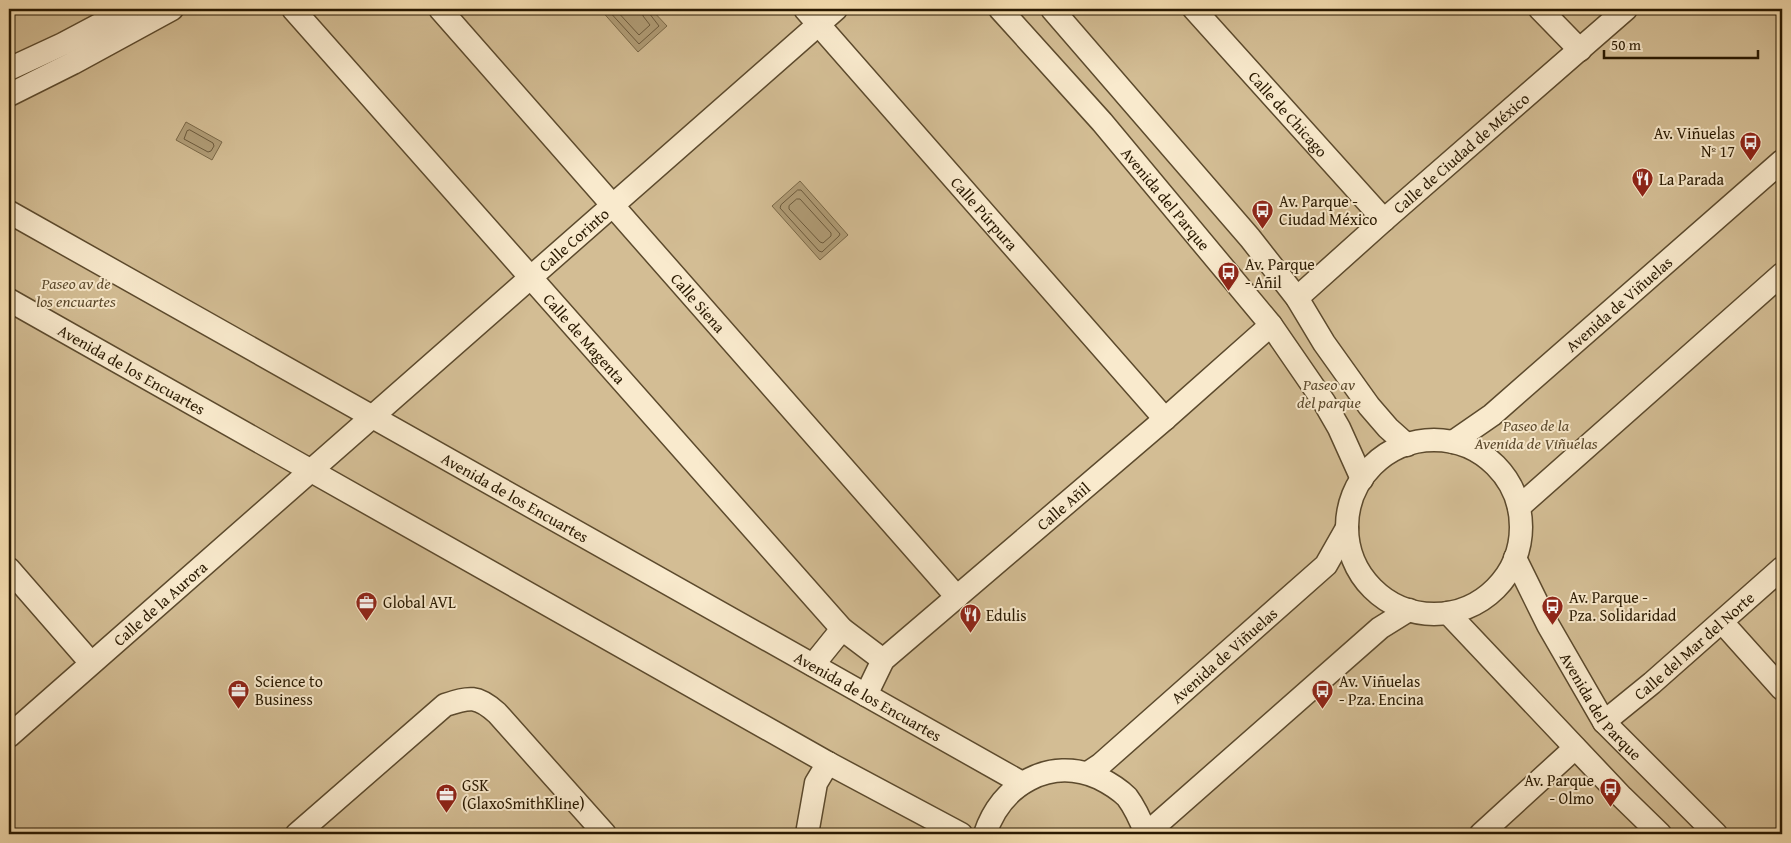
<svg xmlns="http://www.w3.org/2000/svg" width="1791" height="843" font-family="'Gentium Book Plus',serif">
	<rect width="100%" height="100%" fill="#f6dfb2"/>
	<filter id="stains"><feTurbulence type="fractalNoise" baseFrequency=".004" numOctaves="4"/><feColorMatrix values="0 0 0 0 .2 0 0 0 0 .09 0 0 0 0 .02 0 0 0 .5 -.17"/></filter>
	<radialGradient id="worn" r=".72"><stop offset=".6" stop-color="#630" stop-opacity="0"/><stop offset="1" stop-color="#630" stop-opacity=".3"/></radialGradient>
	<path fill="#d3bd94" stroke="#7e6b4a" d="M9,9h1773v825h-1773z"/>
	<path fill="#b09c76" stroke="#7a6847" d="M600,9h51l16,17 -29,26z
		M186,122l36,20 -10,18 -36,-20z
		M800,181l48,54 -28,25 -48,-54z"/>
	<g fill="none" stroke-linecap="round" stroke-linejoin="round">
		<path stroke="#6c5a3c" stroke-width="1" d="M607,9l32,35 20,-18 -10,-13 -1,-4
			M615,9l24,26 11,-10 -7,-9 -1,-7
			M190,130l23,13 1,3 -3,5 -3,1 -24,-13 3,-8z
			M798,190h3l39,44 -1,2 -17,16 -3,-1 -39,-43 1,-3z
			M797,199h3l31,34v3l-8,7 -3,-1 -31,-33v-3z"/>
		<defs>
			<g id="street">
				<path id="s1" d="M293,9l549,620 41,31"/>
				<path id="s2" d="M440,9l517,588"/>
				<path id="s3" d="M805,9l360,410"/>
				<path id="s4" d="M1000,9l102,113 169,203 53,77 15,26 23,51"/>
				<path d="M1052,9l198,229 47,60 27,45 45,63 19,22 19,17"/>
				<path id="s5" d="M1194,9l190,211"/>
				<path d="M1540,9l40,41"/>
				<path d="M9,69l54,-25 66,-35"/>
				<path d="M9,95l64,-32 99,-54"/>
				<path id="s6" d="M9,212l1013,571"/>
				<path id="s7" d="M1297,298l87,-78 242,-211"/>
				<path id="s8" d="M9,300l819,463 133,71"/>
				<circle cx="1434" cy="527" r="87"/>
				<path id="s9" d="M1453,442l39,-27 290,-254"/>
				<path d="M1519,507l263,-233"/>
				<path id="s10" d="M1515,558l33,67 56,97 112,112"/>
				<path d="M9,569l82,94"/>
				<path d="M1448,613l174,184 38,37"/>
				<path d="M1722,622l60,67"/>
				<path d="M813,665l29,-36"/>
				<path id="s11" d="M866,695l17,-35 282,-241 106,-94"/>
				<path id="s12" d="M1604,722l48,-39 130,-115"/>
				<path id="s13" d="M9,736l827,-727"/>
				<path id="s14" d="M1088,773l12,-8 226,-200 21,-37"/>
				<path d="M297,834l148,-129c25,-8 32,-10 52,8l108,121"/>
				<path d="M807,834l9,-51 12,-20"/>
				<path d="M985,834c16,-49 64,-78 114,-56 10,5 20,11 28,19 9,12 14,24 19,37"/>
				<path d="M1146,834l234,-206 29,-18"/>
				<path d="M1481,834l94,-86"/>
			</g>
		</defs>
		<use href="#street" stroke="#5c4a2d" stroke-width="25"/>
		<use href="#street" stroke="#f9eacd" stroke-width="22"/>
	</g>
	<defs>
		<symbol id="bus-pin" viewBox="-11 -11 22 30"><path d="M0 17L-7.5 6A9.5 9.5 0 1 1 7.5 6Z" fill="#8f2418" stroke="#f9eacd"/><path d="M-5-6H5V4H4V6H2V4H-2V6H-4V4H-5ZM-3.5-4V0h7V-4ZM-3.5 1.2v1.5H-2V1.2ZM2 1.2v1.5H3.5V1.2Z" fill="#fff"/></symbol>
		<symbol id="restaurant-pin" viewBox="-11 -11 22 30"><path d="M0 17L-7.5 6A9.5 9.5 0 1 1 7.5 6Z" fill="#8f2418" stroke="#f9eacd"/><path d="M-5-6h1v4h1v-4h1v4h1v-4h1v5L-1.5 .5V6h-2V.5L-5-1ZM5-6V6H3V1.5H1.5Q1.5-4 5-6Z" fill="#fff"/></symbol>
		<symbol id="office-pin" viewBox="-11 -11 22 30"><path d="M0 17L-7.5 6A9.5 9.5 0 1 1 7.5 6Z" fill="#8f2418" stroke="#f9eacd"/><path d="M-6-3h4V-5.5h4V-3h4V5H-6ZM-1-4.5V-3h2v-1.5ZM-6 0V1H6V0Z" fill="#fff"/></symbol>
	</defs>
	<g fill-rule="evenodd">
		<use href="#bus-pin" x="1738" y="130" width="25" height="34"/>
		<use href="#restaurant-pin" x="1630" y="166" width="25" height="34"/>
		<use href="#bus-pin" x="1250" y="198" width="25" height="34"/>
		<use href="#bus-pin" x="1216" y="260" width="25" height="34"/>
		<use href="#office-pin" x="354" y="590" width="25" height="34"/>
		<use href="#bus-pin" x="1540" y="594" width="25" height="34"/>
		<use href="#restaurant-pin" x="958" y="602" width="25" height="34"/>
		<use href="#office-pin" x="226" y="678" width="25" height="34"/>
		<use href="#bus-pin" x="1310" y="678" width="25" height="34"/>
		<use href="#bus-pin" x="1598" y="776" width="25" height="34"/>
		<use href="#office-pin" x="434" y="782" width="25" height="34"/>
	</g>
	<g text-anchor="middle" stroke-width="4" stroke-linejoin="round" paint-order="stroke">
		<g font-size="16" fill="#291901" stroke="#f9eacd">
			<text dy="6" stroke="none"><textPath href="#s5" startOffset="141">Calle de Chicago</textPath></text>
			<text dy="6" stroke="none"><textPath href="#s7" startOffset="219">Calle de Ciudad de México</textPath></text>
			<text dy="6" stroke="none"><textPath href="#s4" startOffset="252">Avenida del Parque</textPath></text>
			<text dy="6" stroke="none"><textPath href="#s3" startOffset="272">Calle Púrpura</textPath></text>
			<text dy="6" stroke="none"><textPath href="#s13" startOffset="752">Calle Corinto</textPath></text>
			<text dy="6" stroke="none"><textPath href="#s2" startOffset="391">Calle Siena</textPath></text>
			<text dy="6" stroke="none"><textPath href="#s9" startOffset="216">Avenida de Viñuelas</textPath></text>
			<text dy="6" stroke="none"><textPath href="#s1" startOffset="440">Calle de Magenta</textPath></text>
			<text dy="6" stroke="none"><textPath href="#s8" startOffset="141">Avenida de los Encuartes</textPath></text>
			<text dy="6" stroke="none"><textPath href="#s6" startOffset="581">Avenida de los Encuartes</textPath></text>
			<text dy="6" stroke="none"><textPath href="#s11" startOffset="276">Calle Añil</textPath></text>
			<text dy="6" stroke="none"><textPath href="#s13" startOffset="201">Calle de la Aurora</textPath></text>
			<text dy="6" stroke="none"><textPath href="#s12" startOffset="118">Calle del Mar del Norte</textPath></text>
			<text dy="6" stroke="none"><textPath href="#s14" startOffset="180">Avenida de Viñuelas</textPath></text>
			<text dy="6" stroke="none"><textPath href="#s6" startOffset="986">Avenida de los Encuartes</textPath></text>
			<text dy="6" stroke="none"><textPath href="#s10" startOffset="172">Avenida del Parque</textPath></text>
		</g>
		<g font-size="16" fill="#291901" stroke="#f9eacd" text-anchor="start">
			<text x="1735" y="139" text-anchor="end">Av. Viñuelas<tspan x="1735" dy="18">Nº 17</tspan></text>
			<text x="1659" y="185">La Parada</text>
			<text x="1279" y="207">Av. Parque -<tspan x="1279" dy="18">Ciudad México</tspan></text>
			<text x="1245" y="270">Av. Parque<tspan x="1245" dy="18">- Añil</tspan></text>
			<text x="1569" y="603">Av. Parque -<tspan x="1569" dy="18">Pza. Solidaridad</tspan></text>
			<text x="383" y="608">Global AVL</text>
			<text x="986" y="621">Edulis</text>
			<text x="255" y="687">Science to<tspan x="255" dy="18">Business</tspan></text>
			<text x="1339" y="687">Av. Viñuelas<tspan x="1339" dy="18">- Pza. Encina</tspan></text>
			<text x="1594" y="786" text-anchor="end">Av. Parque<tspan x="1594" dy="18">- Olmo</tspan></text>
			<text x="462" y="791">GSK<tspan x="462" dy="18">(GlaxoSmithKline)</tspan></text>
		</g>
		<g font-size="16" font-style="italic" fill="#5c4a2d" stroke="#f9eacd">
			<text x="76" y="289">Paseo av de<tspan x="76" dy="18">los encuartes</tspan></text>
			<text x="1329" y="390">Paseo av<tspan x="1329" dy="18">del parque</tspan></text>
			<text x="1536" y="431">Paseo de la<tspan x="1536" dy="18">Avenida de Viñuelas</tspan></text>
		</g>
	</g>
	<rect width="1791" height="843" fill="none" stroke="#f6dfb2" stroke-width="30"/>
	<rect x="10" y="10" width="1771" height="823" fill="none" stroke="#291901" stroke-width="2.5"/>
	<rect x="15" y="15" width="1761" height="813" fill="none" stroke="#291901"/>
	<path d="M1604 50v8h154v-8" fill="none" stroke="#291901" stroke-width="2.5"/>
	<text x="1611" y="50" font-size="15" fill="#291901" stroke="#f9eacd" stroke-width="4" paint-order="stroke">50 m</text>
	<rect width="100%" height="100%" filter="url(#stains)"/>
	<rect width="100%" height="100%" fill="url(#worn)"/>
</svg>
